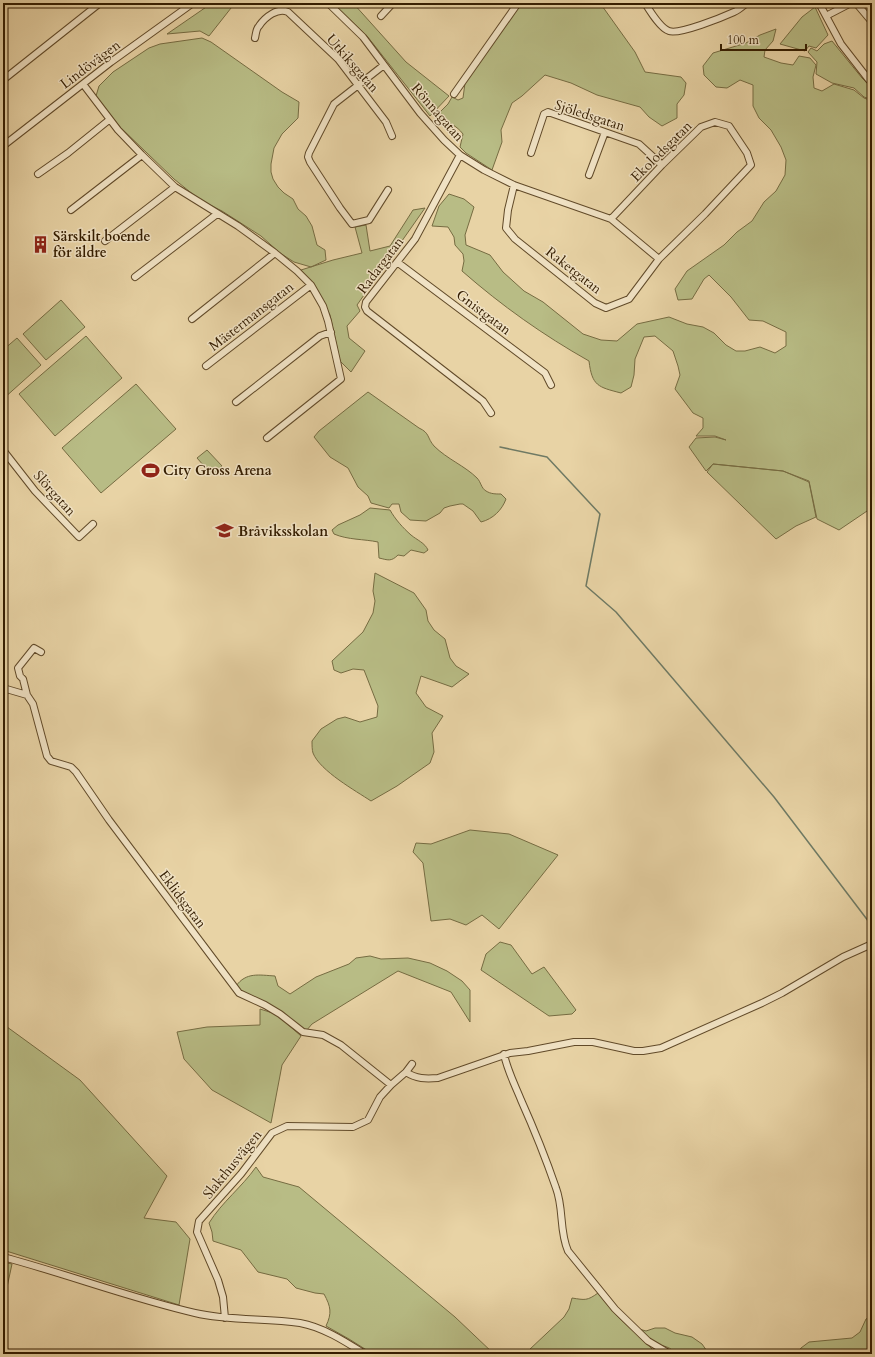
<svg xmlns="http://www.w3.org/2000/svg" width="875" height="1357" font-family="Cardo,serif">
	<rect width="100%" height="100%" fill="#e8d3a5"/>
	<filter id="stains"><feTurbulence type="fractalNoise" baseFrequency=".005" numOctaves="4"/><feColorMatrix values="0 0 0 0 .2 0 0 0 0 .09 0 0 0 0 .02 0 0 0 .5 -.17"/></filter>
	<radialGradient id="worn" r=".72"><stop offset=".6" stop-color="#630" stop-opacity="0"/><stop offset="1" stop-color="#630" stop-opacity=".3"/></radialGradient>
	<path fill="#b8bc85" stroke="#766c42" d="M212,3h23l-26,33 -9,-5 -33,3z
		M333,3h20l53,59 43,34 -19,20 -63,-80z
		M522,3h78l35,49 10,20 36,5 5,6 -2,12 -7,9v14l-15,8 -13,-9 -9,-10 -43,-12 -26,-12 -26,-8 -23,21 -10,7 -11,27 1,12 -10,28 -26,-17 -6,-6 3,-13c-6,-8 -15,-13 -25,-14l-2,-4 12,-12 4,-7 6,3 5,-2 2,-15z
		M815,7l13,28 -12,13 -7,-2 -4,5 -25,-7 22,-27z
		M776,29l-3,12 -8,9 -1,7 17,6 12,2 6,-9 11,2 6,7 -3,12 1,11 8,3 12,-7 20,6 10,8 8,3v408h-2l-31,21 -22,-11 -8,-38 -26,-10 -70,-7 -7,7 -17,-24 7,-9 19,-1 11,3 -11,-4h-19l7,-8v-10l-10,-5 -18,-24 5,-14 -2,-9 -5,-15 -18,-15 -11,1 -9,22 -1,16 -3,12 -10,6c-23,-6 -29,-7 -32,-32 -46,-26 -87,-55 -127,-90l2,-10 -1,-7 -8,-9 -1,-8 -6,-10 -16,-1 7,-20 10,-12 15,5 10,8 -9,28 1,10 24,10 13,17 21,19 19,11 40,32 18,6 16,1 20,-17 32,-7 18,7 16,3 11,6 12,12 10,6h9l15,-4 15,6 11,-7v-14l-23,-11 -14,-1 -18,-23 -22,-22 -5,4 -12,20 -14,1 -3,-11 12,-18 37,-26 13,-13 15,-11 12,-19 12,-11 9,-16 1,-15 -5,-13 -10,-17 -12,-12 -6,-12v-21l-13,-5 -13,8 -11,-1 -12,-12 -1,-9 10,-13 33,-10 14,-8z
		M202,38l9,4 71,50 17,10 -1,16 -16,16 -8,14 -3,16v8l2,7 5,8 6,6 9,6 5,10 8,7 6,10 5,19 8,5 1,10 -15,7 -17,-5 -14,-9 -19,-17 -39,-25 -22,-11 -26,-21 -54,-52 -24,-31 3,-10 14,-14 36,-24 11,-4z
		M832,41l30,37 10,10v12l-8,-3 -10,-9 -22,-5 -16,-9 1,-12 -9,-10 3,-4 6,3 7,-7z
		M425,208l-68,97 3,6 -13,15 2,12 16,13 -14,21 -11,-11 -10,-46 -11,-21 -18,-24 32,-10 29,-7 -7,-26 11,-2 4,26 20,-5 23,-36z
		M61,300l24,27 -39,33 -23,-26z
		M86,336l36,42 -67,58 -36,-42z
		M17,338l24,27 -38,34v-49z
		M136,384l40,45 -75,64 -39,-45z
		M368,392l51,36c11,5 8,10 15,18 13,13 31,20 43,32 4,4 4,10 9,13 5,3 9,3 15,3l5,5c-4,11 -13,20 -25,23l-8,-11 -10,-7h-3l-10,2 -6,2 -4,5 -14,8 -16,-1 -9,-8 -2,-8h-7l-3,4 -18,-5 -3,-7 -10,-9 -10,-19 -18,-11 -16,-20 5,-6z
		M207,450l15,16 -10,9 -15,-17z
		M713,464l70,7 26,11 7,35 -20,9 -20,13 -69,-67z
		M370,508l20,2c5,9 13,18 21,25 6,5 14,8 17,15l-4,3 -13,-3 -7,6 -6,-1c-7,7 -10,5 -19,3l-1,-16c-14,-3 -30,-2 -44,-8l-2,-4 6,-5 22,-10z
		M375,573l39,20 12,17 2,11 6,9 11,9 5,19 6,8 13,8 -17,13 -31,-11 -5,17 10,14 17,9 -11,17 2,19 -4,11 -33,23 -26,15c-15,-10 -51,-30 -58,-48 -1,-3 -1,-8 -1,-12l9,-12 16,-10 8,-2 15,5 17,-5 1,-11 -14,-36 -11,-1 -12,4 -7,-3 -2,-9 31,-29 10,-19 2,-12 -2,-10z
		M470,830l39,4 49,21 -59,74 -17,-14 -16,10 -16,-6 -19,2 -8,-58 -10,-11 3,-9 15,1z
		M500,942l11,3 21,29 12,-7 32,43 -4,4 -23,2 -68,-46 5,-16z
		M370,956l11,3 27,-1 22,5 17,8 15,10 8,9v32l-19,-30 -53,-21 -86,53 -6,7 -65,-38 -5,-7c10,-14 23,-11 39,-10l3,10 12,8 26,-17 33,-13 7,-6z
		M260,1009l16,5 25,22 -19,29 -11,58 -59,-33 -28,-31 -7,-27 30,-5 53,-2z
		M3,1024l77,56 87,96 -23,42 32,4 14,17 -11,66 -176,-55z
		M256,1167l7,10 36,10 156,130 39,37h-121l-24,-15 -23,-13c6,-13 5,-19 -2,-32l-9,-1 -19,-5 -9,-9 -29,-7 -17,-22 -28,-9 -1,-9 -3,-9c13,-21 33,-36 47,-56z
		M3,1262l9,2 -9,42z
		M598,1293l19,23 33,31 3,3 -3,4h-122l1,-4 35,-33 5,-8 3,-11c13,2 15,3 26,-5z
		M872,1316v38h-75l4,-6 8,-6 43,-4 8,-6 6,-13z
		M655,1328h10l10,5 17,4 10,7 7,10h-33c-9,-11 -15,-6 -26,-13 -4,-3 -8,-8 -11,-12l7,2z"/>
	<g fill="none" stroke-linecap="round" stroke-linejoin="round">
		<path stroke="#6f7a64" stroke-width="1.5" d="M500,447l47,10 53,57 -14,72 30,26 158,185 98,129"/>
		<defs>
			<path id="minor" d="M328,3l35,34 57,76 24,27 16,15 24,15 30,15 97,34 48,40
				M645,3c5,8 15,25 24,28 10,4 54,-14 65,-19 5,-2 9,-6 13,-9
				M819,3l22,41 28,36 3,2
				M856,3l16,19
				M381,16l12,-13
				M826,16l25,-13
				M255,38c1,-4 1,-9 4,-12 6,-9 19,-19 29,-14l50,47 48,63 6,14
				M384,65l-50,39 -25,49 -1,4 2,5 30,46 12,16 17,-4 19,-30
				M3,80l97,-77
				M83,84l35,46 24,25 33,32 63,39 37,27 22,18 14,14 12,21 5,15 13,58 -74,59
				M454,94l64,-91
				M3,146l108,-84 82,-59
				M531,153l13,-39 4,-2 91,32 23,21
				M460,155l-45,84 -49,63 -1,5 2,4 116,90 8,12
				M38,174l30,-21 41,-33
				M589,175l16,-43
				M514,185l-6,25 -2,18 9,11 80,64 11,5 23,-9 30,-40 46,-45 46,-49 -4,-12 -18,-27 -14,-4 -14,5 -39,38 -51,54
				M71,210l71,-55
				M105,241l70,-54
				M397,262l148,111 6,12
				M135,277l82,-63
				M192,319l83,-66
				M206,366l105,-81
				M236,402l84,-66 11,-4
				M3,450l32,41 44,46 14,-13
				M3,688l24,7 6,9 14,52 4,5 20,6 5,5 33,48 130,173 26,12 15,9 23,18 20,3 18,10 50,40
				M27,695l-4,-16 -3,-3 -2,-8 16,-20 7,4
				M504,1054c3,16 11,31 17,46 13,29 25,59 35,88 8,21 3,43 12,63l47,58 33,32 22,13
				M406,1072c10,7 20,7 32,6l72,-25 18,-2 46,-9h19l41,9h9l18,-3 101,-45 20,-10 61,-36 29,-13
				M3,1257c64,17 127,41 192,56 34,8 70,5 105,10 23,4 46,19 65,31
				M225,1318l-2,-21 -5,-17 -21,-48 2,-11 42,-47 31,-41 15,-7 66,1 15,-7 12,-23 11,-12 15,-13 6,-8"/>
		</defs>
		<use href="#minor" stroke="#614a29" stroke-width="8"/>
		<use href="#minor" stroke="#f0e2c4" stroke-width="6"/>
	</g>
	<defs>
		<symbol id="building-bare" viewBox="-9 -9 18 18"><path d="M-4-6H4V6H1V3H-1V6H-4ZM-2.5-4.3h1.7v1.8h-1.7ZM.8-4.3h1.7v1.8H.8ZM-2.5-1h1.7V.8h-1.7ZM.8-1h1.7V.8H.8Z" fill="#8f2418" stroke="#f0e2c4" stroke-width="2.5" paint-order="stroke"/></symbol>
		<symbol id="stadium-bare" viewBox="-9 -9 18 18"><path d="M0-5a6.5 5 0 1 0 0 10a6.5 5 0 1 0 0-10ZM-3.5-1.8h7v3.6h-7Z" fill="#8f2418" stroke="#f0e2c4" stroke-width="2.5" paint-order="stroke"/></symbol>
		<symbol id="school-bare" viewBox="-9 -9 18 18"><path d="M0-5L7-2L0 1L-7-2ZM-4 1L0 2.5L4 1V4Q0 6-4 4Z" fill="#8f2418" stroke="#f0e2c4" stroke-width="2.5" paint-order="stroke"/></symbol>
	</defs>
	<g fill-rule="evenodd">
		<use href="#building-bare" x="28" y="232" width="25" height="25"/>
		<use href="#stadium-bare" x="138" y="458" width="25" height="25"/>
		<use href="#school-bare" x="212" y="518" width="25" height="25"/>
	</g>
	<g text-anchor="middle" stroke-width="3" stroke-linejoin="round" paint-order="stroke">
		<g font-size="14" fill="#341d00" stroke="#f0e2c4">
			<text transform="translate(353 63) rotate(49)" y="5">Utkiksgatan</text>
			<text transform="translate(90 64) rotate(-37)" y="5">Lindövägen</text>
			<text transform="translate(438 112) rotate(49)" y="5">Rönnagatan</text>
			<text transform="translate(590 115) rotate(18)" y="5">Sjöledsgatan</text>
			<text transform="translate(661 151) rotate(-45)" y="5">Ekolodsgatan</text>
			<text transform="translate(380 265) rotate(-53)" y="5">Radargatan</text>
			<text transform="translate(574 270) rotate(38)" y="5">Raketgatan</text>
			<text transform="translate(484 312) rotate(37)" y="5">Gnistgatan</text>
			<text transform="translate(251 316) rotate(-38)" y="5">Mästermansgatan</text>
			<text transform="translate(55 493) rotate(48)" y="5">Slörgatan</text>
			<text transform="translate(183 899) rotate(53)" y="5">Eklidsgatan</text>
			<text transform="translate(232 1164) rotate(-51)" y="5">Slakthusvägen</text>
		</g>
		<g font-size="14" font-weight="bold" fill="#341d00" stroke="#f0e2c4" text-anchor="start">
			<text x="53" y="241">Särskilt boende<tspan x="53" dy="16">för äldre</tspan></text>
			<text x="163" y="475">City Gross Arena</text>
			<text x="238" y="536">Bråviksskolan</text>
		</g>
	</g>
	<rect width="875" height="1357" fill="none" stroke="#e8d3a5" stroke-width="16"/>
	<rect x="4" y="4" width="867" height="1349" fill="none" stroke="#341d00" stroke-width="2"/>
	<rect x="8" y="8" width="859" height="1341" fill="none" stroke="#341d00"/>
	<path d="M721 44v6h85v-6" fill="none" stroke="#341d00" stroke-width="2"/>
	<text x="727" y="44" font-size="12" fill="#341d00" stroke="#f0e2c4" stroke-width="3" paint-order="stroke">100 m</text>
	<rect width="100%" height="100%" filter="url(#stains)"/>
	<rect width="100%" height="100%" fill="url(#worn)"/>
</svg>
